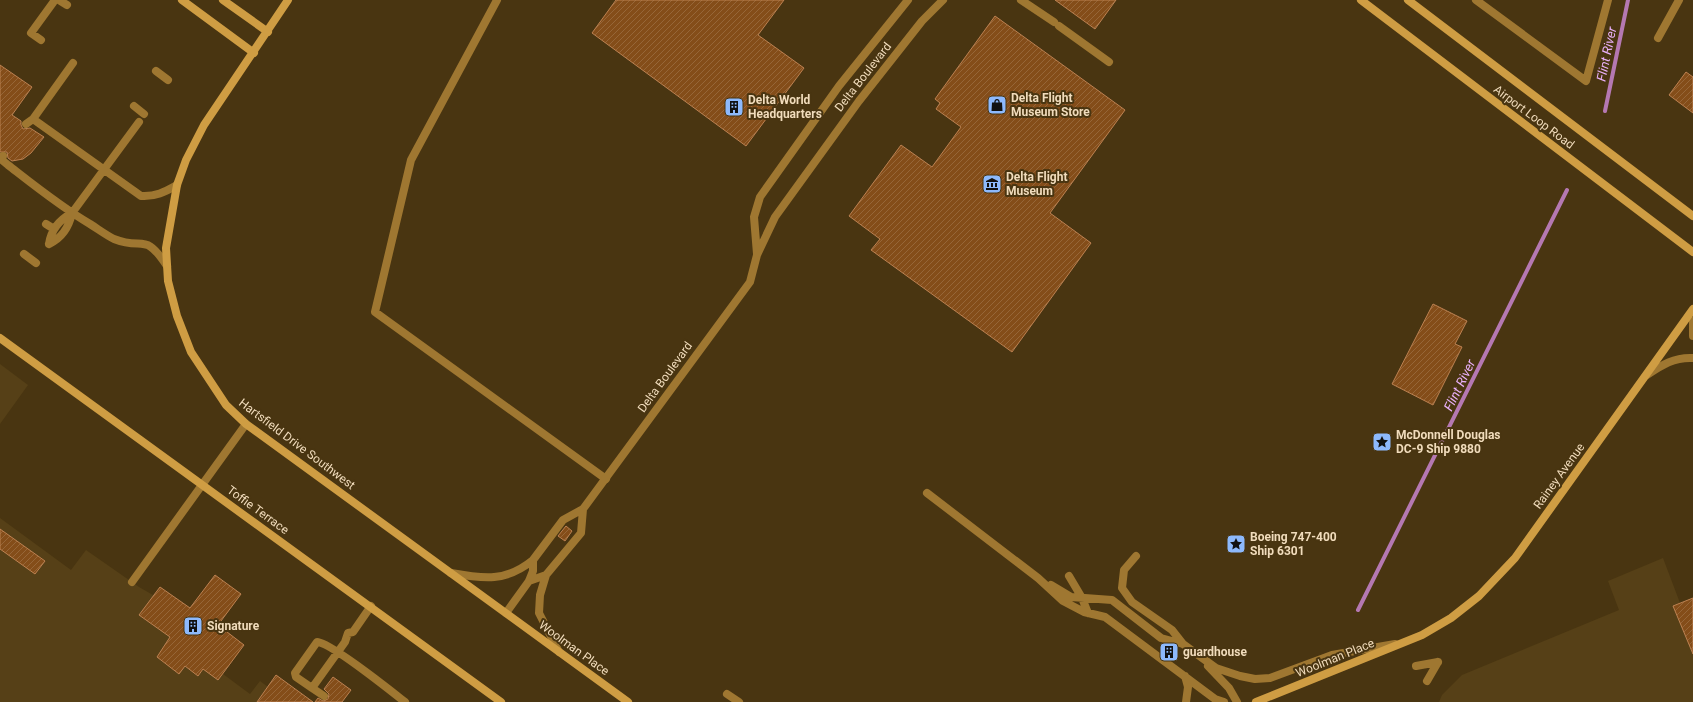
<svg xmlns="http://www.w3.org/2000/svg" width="1693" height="702" font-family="Roboto,sans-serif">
	<defs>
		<pattern id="building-hatch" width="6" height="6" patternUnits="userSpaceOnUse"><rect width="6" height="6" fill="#844d19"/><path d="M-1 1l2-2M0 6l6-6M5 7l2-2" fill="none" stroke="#966638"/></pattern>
	</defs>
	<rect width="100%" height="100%" fill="#493511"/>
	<path fill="#564017" d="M0,364l28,21 -28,39z
		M0,518l71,52 15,-20 53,37 14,8 7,-8 20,15 3,15 32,-42 26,19 -28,38 10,-3 21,16 -21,29 27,20 10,-13 8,6 8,-12 37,27h-313z
		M1663,558l17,45 13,-5v104h-254l3,-7 20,-20 157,-65 -11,-29z"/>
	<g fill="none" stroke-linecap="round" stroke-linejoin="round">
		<path stroke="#b578b2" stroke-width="4" d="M1605,111l23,-111
			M1358,610l209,-420"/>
	</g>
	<path fill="url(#building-hatch)" stroke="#bc8151" d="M616,0h168l-26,35 46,33 -58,78 -154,-113z
		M1055,0h61l-21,29z
		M995,16l130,94 -75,103 41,30 -79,109 -141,-102 9,-11 -31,-23 52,-71 31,22 29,-40 -25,-18 4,-6 -5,-4z
		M0,65l32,22 -20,28 9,6v4l2,4 7,-1 14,9 -13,16 -8,6 -11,2 -4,-3 -1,-6h-7z
		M1686,72l7,5v36l-24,-18z
		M1433,304l34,17 -12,23 7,3 -29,58 -41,-21z
		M566,526l6,5 -7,10 -7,-5z
		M0,529l45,32 -10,13 -35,-25z
		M215,575l26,19 -23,31 26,20 -26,35 -15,-11 -5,7 -13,-10 -6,8 -22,-17 13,-20 -31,-22 21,-28 30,21z
		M1693,598v56l-20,-48z
		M276,675l37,27h-56z
		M333,677l18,13 -9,12h-27l3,-4 5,3 5,-2 1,-5 -5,-5z"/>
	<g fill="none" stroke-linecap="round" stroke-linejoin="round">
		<path stroke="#9f7731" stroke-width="8" d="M59,0l8,5
			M497,0l-86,160 -36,152 231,167
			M1021,0l33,22
			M1476,0l110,81 22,-81
			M1059,26l50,36
			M1658,38l21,-38
			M41,40l-10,-7 24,-33
			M73,63l-40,56 108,77c14,1 24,-4 36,-11
			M156,71l12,9
			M134,106l10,8
			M26,124l7,-5
			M3,156l-1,4 6,5c27,21 53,42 82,59 8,5 16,11 24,15 30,12 30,-8 53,27
			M46,224l8,5
			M49,244c2,-14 10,-24 23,-31l67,-91
			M49,244c13,-6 20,-17 23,-31
			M24,254l12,9
			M927,493l111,85 25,23 21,11 21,5 110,82 9,3
			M1136,556l-12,14 -2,18 10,14 40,28 11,14 33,24 24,8 15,3 15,-1 62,-23 63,-11
			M1069,576l13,22 6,15
			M132,582l114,-158
			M1051,585l20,12 41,3 49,38 22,6
			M371,606l-18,26 -5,1 -3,9 -33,46 -16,-11 -1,-4 22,-31c13,0 74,49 88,60
			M1208,666l21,22 8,14
			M1416,666l22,-4
			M1185,676l3,11 -2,15
			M1427,681l11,-19
			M312,688l12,8
			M727,694l12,8"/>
		<path stroke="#9f7731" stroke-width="8" d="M757,254l-3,-37 6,-20 79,-111 69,-86
			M1693,321v15
			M1647,375c15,-10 27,-18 46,-17
			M451,573c33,6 55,9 82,-13
			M546,575l-6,20 -1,18 20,39
			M529,581l17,-6 35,-42 2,-24
			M506,613l23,-32 4,-10v-11l30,-40 20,-11 167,-227 7,-27 18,-38 84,-116 63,-80 21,-21"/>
		<path stroke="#cf9d43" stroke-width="8" d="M182,0l72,53
			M223,0l45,32
			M288,0l-84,125 -18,35 -9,25 -11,63 2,33 9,35 14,36 35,53 20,19 382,278
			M1361,0l332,252
			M1408,0l285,216
			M0,338l501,364
			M1256,702l166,-67 29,-17 28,-22 36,-38 178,-249"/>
	</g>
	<defs>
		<symbol id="shop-square" viewBox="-11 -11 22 22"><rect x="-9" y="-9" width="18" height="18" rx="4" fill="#8db9fc" stroke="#493511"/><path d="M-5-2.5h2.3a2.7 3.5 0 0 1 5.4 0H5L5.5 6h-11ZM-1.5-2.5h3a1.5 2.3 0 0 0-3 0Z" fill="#111"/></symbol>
		<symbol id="building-square" viewBox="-11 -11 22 22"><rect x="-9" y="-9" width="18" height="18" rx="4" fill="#8db9fc" stroke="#493511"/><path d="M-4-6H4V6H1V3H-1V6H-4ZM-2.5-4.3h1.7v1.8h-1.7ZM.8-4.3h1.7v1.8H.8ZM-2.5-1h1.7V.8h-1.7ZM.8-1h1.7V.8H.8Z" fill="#111"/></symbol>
		<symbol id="museum-square" viewBox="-11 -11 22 22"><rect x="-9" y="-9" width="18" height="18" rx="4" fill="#8db9fc" stroke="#493511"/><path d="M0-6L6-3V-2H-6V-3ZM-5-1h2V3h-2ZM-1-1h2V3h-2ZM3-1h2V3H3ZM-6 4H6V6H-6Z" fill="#111"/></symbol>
		<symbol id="sight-square" viewBox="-11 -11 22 22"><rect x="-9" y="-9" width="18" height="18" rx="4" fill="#8db9fc" stroke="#493511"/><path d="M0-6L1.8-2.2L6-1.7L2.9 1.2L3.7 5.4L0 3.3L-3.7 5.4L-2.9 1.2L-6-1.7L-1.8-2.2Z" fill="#111"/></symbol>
	</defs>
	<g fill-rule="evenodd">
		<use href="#shop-square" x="986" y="94" width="22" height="22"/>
		<use href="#building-square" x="723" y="96" width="22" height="22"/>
		<use href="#museum-square" x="981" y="173" width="22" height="22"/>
		<use href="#sight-square" x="1371" y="431" width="22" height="22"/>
		<use href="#sight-square" x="1225" y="533" width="22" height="22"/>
		<use href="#building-square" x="182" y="615" width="22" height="22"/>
		<use href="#building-square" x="1158" y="641" width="22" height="22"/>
	</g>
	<g text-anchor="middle" stroke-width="4" stroke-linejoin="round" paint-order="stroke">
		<g font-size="12" fill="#f1dcbc" stroke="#493511">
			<text transform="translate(863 77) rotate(-52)" y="4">Delta Boulevard</text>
			<text transform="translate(1534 117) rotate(37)" y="4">Airport Loop Road</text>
			<text transform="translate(665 377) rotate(-54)" y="4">Delta Boulevard</text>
			<text transform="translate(297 444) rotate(37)" y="4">Hartsfield Drive Southwest</text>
			<text transform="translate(1559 476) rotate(-54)" y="4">Rainey Avenue</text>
			<text transform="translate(258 510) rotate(36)" y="4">Toffie Terrace</text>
			<text transform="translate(574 648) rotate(36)" y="4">Woolman Place</text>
			<text transform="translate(1335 658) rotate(-22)" y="4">Woolman Place</text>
		</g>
		<g font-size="12" font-weight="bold" fill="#f1dcbc" stroke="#493511" text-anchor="start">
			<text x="1011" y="102">Delta Flight<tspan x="1011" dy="14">Museum Store</tspan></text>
			<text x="748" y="104">Delta World<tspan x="748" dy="14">Headquarters</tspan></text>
			<text x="1006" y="181">Delta Flight<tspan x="1006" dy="14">Museum</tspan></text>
			<text x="1396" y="439">McDonnell Douglas<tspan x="1396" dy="14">DC-9 Ship 9880</tspan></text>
			<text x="1250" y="541">Boeing 747-400<tspan x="1250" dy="14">Ship 6301</tspan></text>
			<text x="207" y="630">Signature</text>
			<text x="1183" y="656">guardhouse</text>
		</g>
		<g font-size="13" font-style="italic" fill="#e9b0f9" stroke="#493511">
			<text transform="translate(1606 54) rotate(-78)" y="5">Flint River</text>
			<text transform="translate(1459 385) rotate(-64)" y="5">Flint River</text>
		</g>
	</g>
</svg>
